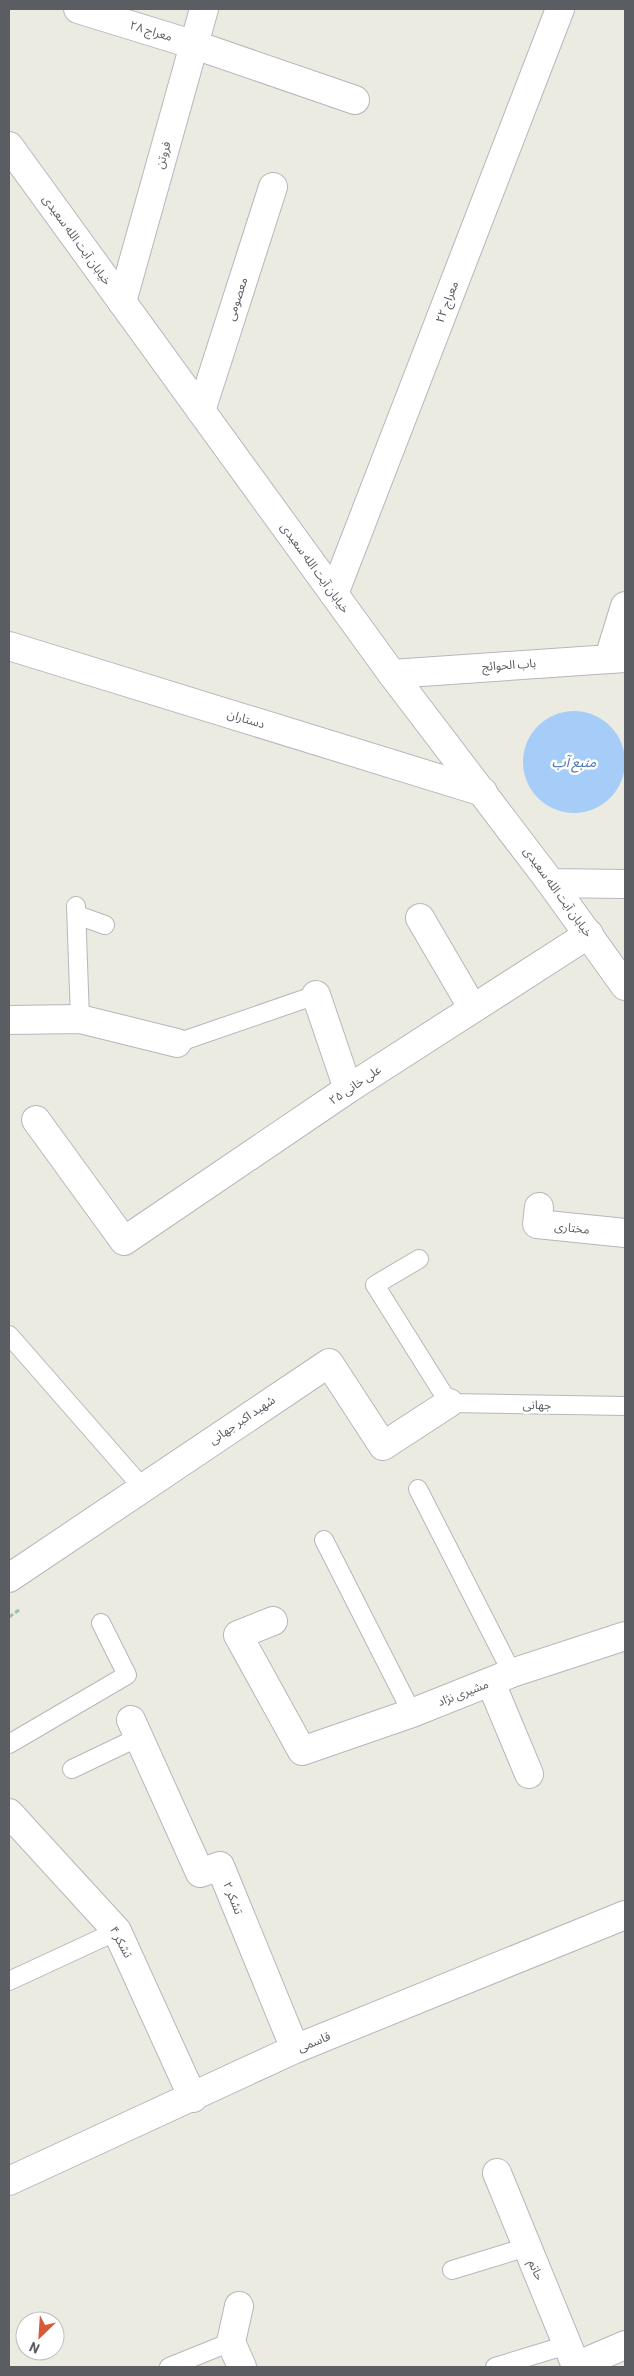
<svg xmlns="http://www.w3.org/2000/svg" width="634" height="2376" font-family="Barlow,'Noto Sans Arabic',sans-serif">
	<rect width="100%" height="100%" fill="#ecebe2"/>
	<path fill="#a6ccf8" d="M523 762a51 51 0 1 1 102 0a51 51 0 1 1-102 0Z"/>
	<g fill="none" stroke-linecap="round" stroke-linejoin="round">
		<defs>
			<path id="lane" d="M76,906l4,113
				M77,915l28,10
				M177,1043l139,-48
				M419,1259l-44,26 74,118 176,3
				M9,1335l133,152
				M418,1489l94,184
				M324,1540l88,173
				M9,1744l118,-69 -26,-52
				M72,1769l67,-32
				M9,1981l108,-50
				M452,2270l75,-23
				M169,2367l62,-25
				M495,2367l72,-22"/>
			<path id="street" d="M78,9l117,36 160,55
				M122,302l82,-293
				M201,411l72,-224
				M334,594l226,-585
				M9,646l474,146
				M609,658l16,-52
				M392,674l233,-16
				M420,918l52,89
				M316,995l32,94
				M9,1020l71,-1 97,24
				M36,1120l88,121 224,-152 241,-155
				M539,1207l-2,17 88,9
				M9,1578l320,-215 54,83 66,-43
				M273,1621l-35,14 64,116 110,-38 100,-40 113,-37
				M491,1683l38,91
				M131,1720l69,153 20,-7 75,183
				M9,1813l108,118 76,167
				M497,2173l79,193 49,-21
				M9,2181l286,-132 330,-134
				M239,2306l-8,36 11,25"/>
			<path id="secondary" d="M9,146l383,528 159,209 74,103
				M551,883l74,1"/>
		</defs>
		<use href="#lane" stroke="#b5b7bb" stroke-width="20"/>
		<use href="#street" stroke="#b5b7bb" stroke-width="30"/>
		<use href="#secondary" stroke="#b6b8bd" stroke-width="30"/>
		<path stroke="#9ac2a9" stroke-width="3" stroke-dasharray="5 2.5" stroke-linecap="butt" d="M9,1617l10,-7"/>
		<use href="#lane" stroke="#fff" stroke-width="18"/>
		<use href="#street" stroke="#fff" stroke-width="28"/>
		<use href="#secondary" stroke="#fff" stroke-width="28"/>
	</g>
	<g text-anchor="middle" stroke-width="5" stroke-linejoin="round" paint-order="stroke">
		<g font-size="12" fill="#5a5d62" stroke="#fff">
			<text transform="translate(151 31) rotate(17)" y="4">معراج ۲۸</text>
			<text transform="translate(163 155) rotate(-74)" y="4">فروتن</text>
			<text transform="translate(77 240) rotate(54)" y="4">خیابان آیت الله سعیدی</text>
			<text transform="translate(237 299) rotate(-72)" y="4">معصومی</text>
			<text transform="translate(447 302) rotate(-69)" y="4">معراج ۲۲</text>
			<text transform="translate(315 568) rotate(54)" y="4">خیابان آیت الله سعیدی</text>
			<text transform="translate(509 665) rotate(-4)" y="4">باب الحوائج</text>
			<text transform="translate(246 719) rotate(17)" y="4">دستاران</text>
			<text transform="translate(558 892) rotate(54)" y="4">خیابان آیت الله سعیدی</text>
			<text transform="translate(355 1085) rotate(-34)" y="4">علی خانی ۲۵</text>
			<text transform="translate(572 1228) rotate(6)" y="4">مختاری</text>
			<text transform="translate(537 1405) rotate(1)" y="4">جهانی</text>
			<text transform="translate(242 1420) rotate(-34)" y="4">شهید اکبر جهانی</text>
			<text transform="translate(463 1693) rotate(-21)" y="4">مشیری نژاد</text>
			<text transform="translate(233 1898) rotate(68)" y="4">تشکر ۲</text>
			<text transform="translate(121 1942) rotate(62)" y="4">تشکر ۴</text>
			<text transform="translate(314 2042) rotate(-22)" y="4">قاسمی</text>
			<text transform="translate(536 2270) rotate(67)" y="4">حاتم</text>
		</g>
		<g font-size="14" font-style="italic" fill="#4b75b9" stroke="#fff">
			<text x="574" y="767">منبع آب</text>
		</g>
	</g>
	<rect width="634" height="2376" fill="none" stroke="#5a5d62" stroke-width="20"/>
	<g transform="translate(40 2336) rotate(205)"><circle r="24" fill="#ffffff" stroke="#bdbec0"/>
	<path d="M0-4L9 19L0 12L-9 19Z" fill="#da5739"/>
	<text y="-8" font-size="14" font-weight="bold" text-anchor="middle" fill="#5a5d62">N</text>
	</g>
</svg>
